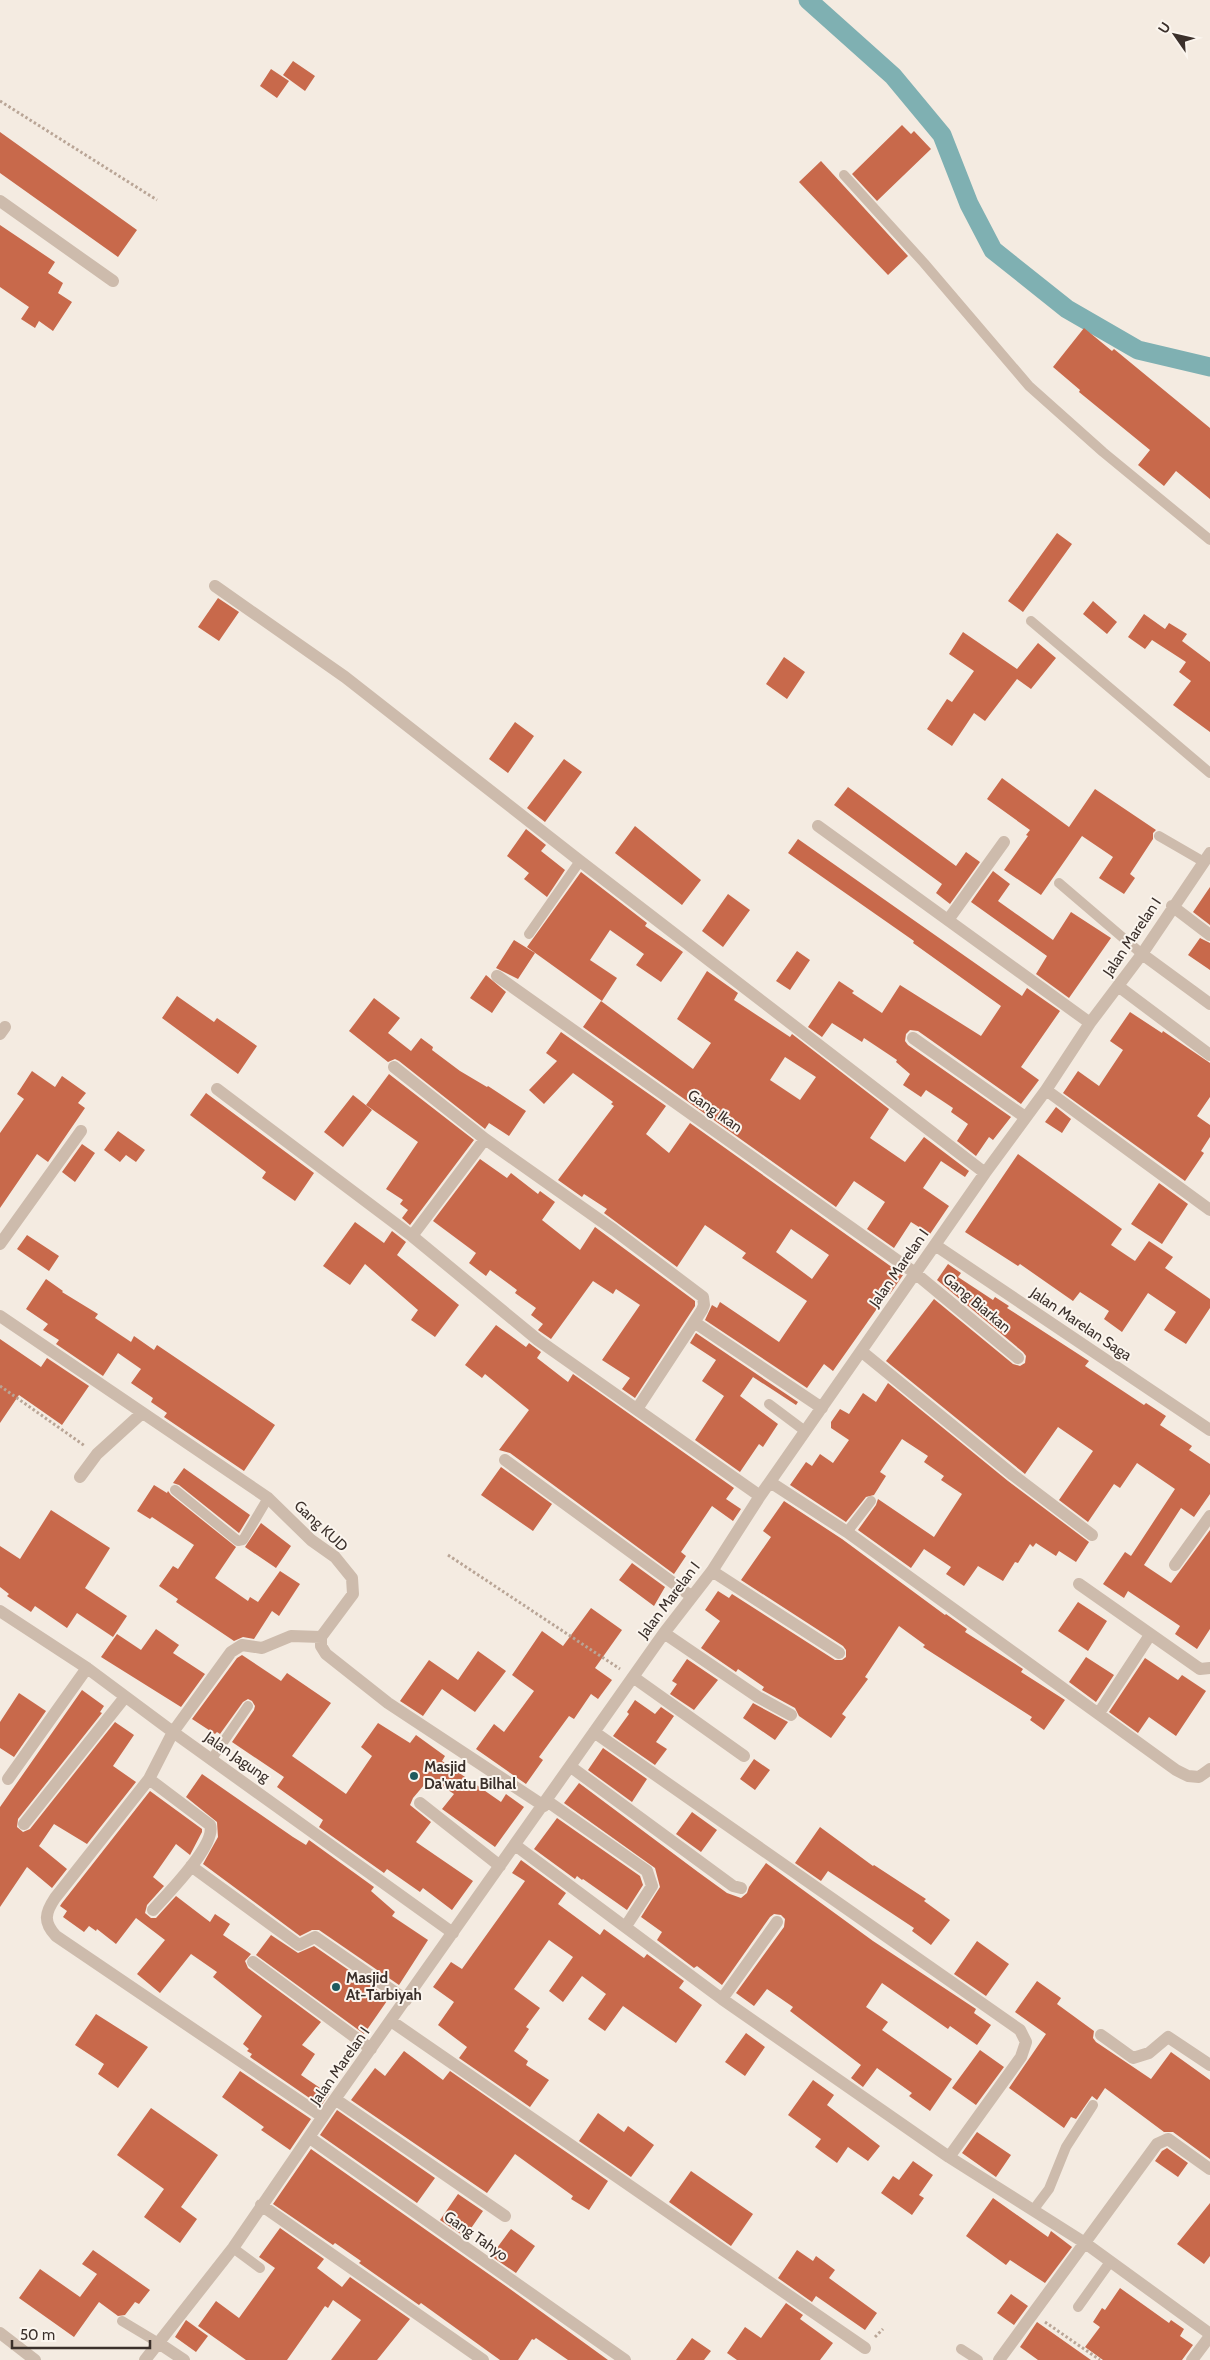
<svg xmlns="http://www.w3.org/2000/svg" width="1210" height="2360" font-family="Cabin,sans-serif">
	<rect width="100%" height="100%" fill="#f4ebe1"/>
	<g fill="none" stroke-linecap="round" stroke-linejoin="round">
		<path stroke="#7fb0b2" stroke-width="19" d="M808,0l85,76 49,59 27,69 24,46 74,59 71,41 72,17"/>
	</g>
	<path fill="#c8694b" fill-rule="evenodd" d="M293,61l22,15 -10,15 -22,-16z
		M271,69l18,12 -12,17 -17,-12z
		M902,125l9,9 3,-3 17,18 -54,52 -25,-27z
		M0,132l137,98 -19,27 -118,-84z
		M821,161l87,95 -20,19 -89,-93z
		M0,225l55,37 -7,11 15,10 -5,10 14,9 -19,29 -14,-10 -4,7 -14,-9 8,-12 -29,-20z
		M1084,328l28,23 2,-2 96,79v71l-34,-28 -12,15 -26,-21 12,-15 -71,-58 1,-2 -27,-23z
		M1057,533l15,11 -49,68 -15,-11z
		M218,598l21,14 -20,29 -21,-14z
		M1093,601l24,21 -10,12 -24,-20z
		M1144,614l21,15 4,-6 18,11 -5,7 28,21v70l-37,-27 18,-24 -12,-9 7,-10 -34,-22 -7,9 -17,-12z
		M963,632l54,37 21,-26 18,15 -25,31 -14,-10 -32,42 -11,-8 -22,33 -25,-17 20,-30 5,3 22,-31 -25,-17z
		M784,657l21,15 -18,27 -21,-15z
		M515,722l19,14 -26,37 -19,-14z
		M564,759l18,13 -37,50 -18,-14z
		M1002,778l67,49 26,-38 61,41 -3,3v6l-23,35 5,4 -11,16 -25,-16 14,-21 -31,-21 -41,59 -37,-25 24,-34 -2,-1 4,-5 -43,-31z
		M848,787l108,79 10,-14 14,10 -30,42 -14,-11 6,-9 -108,-79z
		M635,826l66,54 -19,25 -67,-52z
		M526,829l20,16 -5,6 24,19 -18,27 -23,-18 5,-6 -22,-17z
		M798,839l224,157 5,-8 33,23 -39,56 18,13 -18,24 -103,-73 -8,-1 -4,4 -1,7 3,4 103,72 -18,23 -4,-3 -13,19 -19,-15 11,-17 -17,-12 2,-4 -27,-18 -5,7 -18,-12 7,-11 -14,-12 1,-2 -33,-22 -2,4 -30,-19 -10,14 -14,-10 31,-46 15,10 -2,2 30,20 18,-28 81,51 20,-30 -88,-63 1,-2 -126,-88z
		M993,871l17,13 -12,17 55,39 18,-28 40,26 -42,60 -33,-24 11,-18 -76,-54z
		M581,872l66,51 -2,3 38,26 -22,30 -25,-17 8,-11 -34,-24 -20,30 27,18 -15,23 -75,-54z
		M1210,887v38l-17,-13z
		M728,894l22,16 -27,37 -21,-16z
		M1200,938l10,5v27l-22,-15z
		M514,940l21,13 -17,26 -22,-11z
		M797,951l13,9 -20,30 -14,-9z
		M707,971l31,22 -4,7 56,37 2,-3 97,75 -19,29 35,24 19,-25 45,34 -4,6 -24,-16 -18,27 26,18 -19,28 -19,-12 -17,26 -27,-19 18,-27 -31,-21 -18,26 -253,-180 18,-26 92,68 18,-26 -34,-24zM785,1057l31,20 -16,23 -30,-20z
		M486,975l20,17 -14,21 -22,-15z
		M177,996l37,26 3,-4 40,28 -19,28 -76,-56z
		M374,998l26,20 -12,15 23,18 10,-13 12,9 -1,3 28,21 27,16 1,-1 38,25 -17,25 -20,-13 -4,6 -86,-68 -4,-2 -7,3 -39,-31z
		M1130,1012l32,21 1,-2 47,32v34l-13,19 13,9v12l-9,14 3,2 -19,28 -122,-88 15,-22 21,15 24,-36 -13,-9z
		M561,1032l105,74 -20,28 23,19 21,-30 213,152 -13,19 -2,-1 -55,78 -9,-7 -17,24 -102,-68 7,-15 5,3 3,-6 59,40 28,-41 -65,-43 4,-5 -41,-28 -28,42 -73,-54 3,-4 -23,-15 -2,3 -24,-17 56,-74 -3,-2 2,-2 -40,-29 -29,31 -15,-14 28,-29 -11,-8zM791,1229l38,26 -17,24 -36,-27z
		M32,1071l23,16 7,-11 24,17 -8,10 7,5 -37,54 -11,-8 -37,54v-75l24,-34 -7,-5z
		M389,1074l85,66 -64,85 -8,-7 6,-8 -8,-6 3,-4 -17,-11 32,-47 -52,-37z
		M206,1093l108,80 -19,28 -33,-23 4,-6 -76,-57z
		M353,1095l19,15 -29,37 -19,-15z
		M1056,1107l15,12 -9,14 -17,-11z
		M118,1131l27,19 -9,12 -10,-7 -6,7 -16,-12z
		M82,1144l13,9 -20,29 -13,-10z
		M1018,1154l104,75 -11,16 24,16 14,-20 24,16 -8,11 45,31v9l-24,36 -22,-14 12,-18 -28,-19 -26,39 -18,-13 5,-8 -29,-19 -7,9 -53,-37 -2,2 -53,-34z
		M480,1159l27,19 4,-5 27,21 2,-3 15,11 -13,18 38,30 15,-23 100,74v5l-60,92 -13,-9 8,-11 -28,-18 38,-55 -24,-16 -3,5 -20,-13 -42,58 -13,-9 5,-6 -12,-9 5,-7 -21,-15 2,-3 -27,-20 -4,6 -17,-13 7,-10 -43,-32z
		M1159,1183l29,21 -26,40 -31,-20z
		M355,1222l29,21 8,-12 14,11 -9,13 62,50 -24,32 -24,-17 7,-10 -53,-46 -15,21 -27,-19z
		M27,1235l32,21 -10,15 -32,-22z
		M948,1264l13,9 -3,4 35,23 2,-3 14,9 -2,2 82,53 -4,5 59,39 2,-2 20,13 -6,9 32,21 -3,4 21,14v30l-16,23 -13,-9 -37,57 27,18 39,-53v99l-13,20 -22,-15 5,-8 -52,-35 -4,7 -21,-14 22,-32 6,4 44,-67 -38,-26 -17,25 -6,-4 -26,38 -29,-22 34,-49 -35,-24 -33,47 -139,-113 48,-62 79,65 7,2 5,-3 1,-7 -3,-4 -86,-72z
		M46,1279l17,12 -1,1 36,22 -3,4 36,24 3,-6 20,14 3,-5 118,80 -31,46 -80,-54 3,-4 -16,-11 2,-4 -22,-15 10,-14 -23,-16 -15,23 -47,-32 3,-4 -16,-10 5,-6 -22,-15z
		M496,1325l30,22 3,-4 12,9 -4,6 31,24 5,-8 161,114 -8,11 15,10 -8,12 -21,-15 -31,46 5,4 -12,18 -164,-121 -11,-3 30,-40 -44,-36 -3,4 -17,-13z
		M696,1333l102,69 -2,3 -43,-28 -13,19 38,28 -15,23 -4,-3 -19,28 -45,-32 29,-44 -22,-15 14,-21 -26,-17z
		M0,1339l41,28 6,-9 42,28 -27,39 -43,-30 -19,28z
		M888,1383l120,98 81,61 -13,20 -17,-11 -3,5 -20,-13 -3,4 -3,-3 -12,19 -3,-1 -12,19 -25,-15 -14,20 -18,-12 5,-7 -27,-18 -13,19 -53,-38 18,-25 2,-6 56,38 28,-43 -21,-14 3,-4 -20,-14 4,-6 -26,-17 -22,33 6,4 -12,19 -8,2 -20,25 -56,-37 16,-23 6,4 8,-12 13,9 16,-23 -18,-12v-6l9,-13 9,5 14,-21 13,9z
		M501,1467l51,37 -19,27 -52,-36z
		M184,1468l66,47 -11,18 -60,-48 -6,-2z
		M154,1485l13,8 1,-2 3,4 65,52 -21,31 33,23 2,-4 8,5 22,-31 20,13 -21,32 -7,-5 -18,28 -11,-2 -9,4 -58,-39 2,-3 -19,-13 14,-20 5,3 16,-24 -42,-28 -2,2 -13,-8z
		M784,1501l58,38 103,76 1,-1 21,15 -2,3 58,37 -2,3 44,28 -21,30 -14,-10 2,-3 -109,-70 2,-2 -26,-19 -34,51 3,2 -26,35 4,3 -15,21 -32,-22 -4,-8 -33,-18 2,-3 -26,-18 -2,3 -35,-24 19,-27 -15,-11 13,-19 11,7 3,-4 103,66h7l4,-3v-7l-3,-4 -102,-66 30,-43 -8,-6z
		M51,1510l59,38 -25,40 42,28 -14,21 -36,-24 -10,15 -32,-22 -4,6 -24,-16 2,-2 -9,-7v-41l20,13z
		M261,1523l30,23 -15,22 -31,-21z
		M632,1563l33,24 -11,19 -35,-26z
		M1078,1602l29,19 -19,30 -30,-20z
		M591,1608l31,22 -27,38 17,12 -14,19 -7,-5 -17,25 -5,-3 -30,41 4,3 -17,24 -50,-35 18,-25 10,8 30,-41 -22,-16 30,-44 21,15z
		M156,1629l23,16 -6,8 32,21 -24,33 -80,-50 16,-23 24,16z
		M478,1651l28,20 -31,41 -33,-23 -19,27 -23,-15 29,-41 29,20z
		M242,1655l39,26 6,-8 44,30 -39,53 54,38 26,-38 -11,-9 17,-24 32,20 6,-8 29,21 -3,5 59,41 5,-8 18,13 -29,40 -53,-38 12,-15 -24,-16 -17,20 -3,7 21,17 -15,20 57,39 -21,29 -29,-22 -3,4 -33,-23 -3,4 -65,-46 4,-7 -46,-33 7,-10 -52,-35 22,-32 1,-4 -3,-5 -4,-2 -5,3 -23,32 -3,-2 -2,2 -23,-15 45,-61z
		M1086,1657l28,18 -18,27 -27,-20z
		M1145,1658l33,22 4,-5 24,16 -30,45 -27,-19 -11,16 -29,-21z
		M687,1659l31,21 -24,30 -24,-16 7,-10 -5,-3z
		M82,1690l22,16 -4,6 2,1 -84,106 -1,8 6,5 7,-3 85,-107 19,13 -21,31 23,16 -49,62 -33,-20 -15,22 28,23 -15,19 -25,-21 -27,40v-100z
		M19,1693l27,18 -32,46 -14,-9v-26z
		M635,1700l20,14 6,-7 13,9 -18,26 11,7 -12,16 -42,-29 16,-22 -2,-2z
		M753,1703l35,19 -13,18 -32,-22z
		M603,1748l44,31 -15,23 -44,-32z
		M754,1759l16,11 -15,20 -15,-11z
		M202,1774l91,63 13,8 3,-5 65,47 -3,4 24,21 -3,4 36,24 -29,45 -80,-55h-7l-12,6 -97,-72 15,-27 -1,-15 -31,-25z
		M579,1783l119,89 29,21 14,5 6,-5 2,-6 17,-24 107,78 103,68 -2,4 17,12 -14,20 -27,-19 -2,3 -66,-46 -16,24 22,15 -6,8 70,49 -22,32 -21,-15 3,-3 -35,-25 -14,19 -12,-9 10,-13 -71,-54 3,-4 -26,-18 -13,17 -18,-13 48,-66 1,-8 -4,-4 -7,-1 -4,3 -48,68 -25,-19 -3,2 -37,-28 5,-8 -21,-15 19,-30 -5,-19 -91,-65z
		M150,1791l52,38v3l-12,23 -14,-11 -23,33 11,9 -17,19 -2,8 6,5h5l20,-22 34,26 5,-8 15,10 -7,11 28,19 -6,7 3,7 73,54 -19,23 13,9 -14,21 28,19 -8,12 -71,-49 2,-3 -5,-3 2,-2 -6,-5 19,-28 -49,-39 4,-5 -26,-18 -31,39 -23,-19 28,-34 -29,-22 -20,26 -19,-15 -1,2 -7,-5 -5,6 -21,-15 4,-6 -7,-5 2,-3z
		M692,1812l25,18 -16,22 -25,-18z
		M557,1818l83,58 3,9 -16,25 -44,-31 -1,1 -5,-4 -2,3 -41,-30z
		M820,1827l53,39 1,-1 52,34 -2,2 26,19 -19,25 -19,-14 2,-3 -86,-57 -7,10 -26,-18z
		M521,1860l45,33 -8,11 42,31 4,-6 40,29 3,-4 37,27 -5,7 23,17 -26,38 -53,-37 -18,25 -17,-12 18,-25 -24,-18 -19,26 -14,-11 24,-34 -24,-17 -35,49 26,19 -14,19 3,2 -15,22 14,10 -2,4 23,15 -19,27 -71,-49 8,-11 -29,-22 16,-23 -21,-15 18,-25 11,7 63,-88 -13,-8z
		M271,1935l27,18 16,-7 75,52 -25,36 -108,-79z
		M977,1941l32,23 -23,32 -32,-22z
		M1037,1981l24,17 -4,6 37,27 -1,7 3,4 55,37 20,-27 39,28v79l-37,-27h-9l-59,-44 -8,12 -5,-4 -16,23 -5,-2 -7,11 -55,-40 37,-54 -31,-22z
		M96,2014l52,33 -30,41 -20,-14 6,-10 -29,-19z
		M746,2033l19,14 -20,29 -20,-14z
		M980,2050l24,17 -28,38 -24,-17z
		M404,2051l39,29 7,-9 158,110 -19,29 -18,-11 2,-3 -58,-42 -28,39 -136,-93 24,-32 10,8z
		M240,2071l71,48 -21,31 -29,-20 3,-3 -42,-30z
		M813,2080l21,15 -7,10 53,41 -12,15 -20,-14 -11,16 -22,-16 6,-8 -33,-24z
		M151,2108l67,47 -37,52 16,12 -17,24 -36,-26 20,-28 -47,-34z
		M337,2110l98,68 -18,25 -97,-68z
		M598,2113l26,19 4,-6 26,19 -23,32 -52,-36z
		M977,2132l34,23 -15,22 -34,-24z
		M1167,2148l21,15 -10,14 -23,-16 7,-10z
		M311,2149l199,140 98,71h-40l-32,-22 -2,2 -2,-1 -14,21h-18l-79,-57 -2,2 -60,-42 2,-2 -26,-18 -2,2 -60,-41z
		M913,2161l20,14 -14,20 5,3 -12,17 -31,-22 12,-17 6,4z
		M691,2171l62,43 -22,32 -62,-44z
		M458,2194l25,17 -18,26 -25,-17z
		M993,2198l55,39 3,-6 21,16 -27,36 -35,-23 -4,5 -40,-29z
		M1210,2203v53l-6,8 -27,-20z
		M280,2228l44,31 -7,9 25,19 8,-10 60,42 -33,41h-46l30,-40 -28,-20 -5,8 -3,-2 -38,54h-41l-48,-34 18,-25 23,17 36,-50 -16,-11z
		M511,2229l24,17 -19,27 -25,-17z
		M93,2250l57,40 -11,14 -4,-2 -10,13 -7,1 -19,-14 -25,35 -55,-39 21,-29 40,28 17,-23 -15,-10z
		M797,2250l16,11 3,-5 19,14 -6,8 48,35 -12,17 -49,-34 -4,6 -34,-24z
		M1120,2288l49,35 2,-3 13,9 -4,7 13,9 -11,15h-79l-18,-13 15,-20 -7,-5 9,-14 3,2z
		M1011,2294l17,12 -14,19 -17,-12z
		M786,2303l17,12 -3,4 33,24 -13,17h-83l-10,-7 18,-26 16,11z
		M186,2320l22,16 -12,16 -21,-15z
		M1037,2322l54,38h-53l-18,-13z
		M692,2338l19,13 -7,9h-28z"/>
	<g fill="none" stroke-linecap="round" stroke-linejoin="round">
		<path stroke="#b9a596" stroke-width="3" stroke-dasharray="2.5 2.5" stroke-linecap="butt" d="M0,101l157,99
			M0,1386l85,60
			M448,1555l172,114
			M1045,2322l55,38
			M875,2337l8,-8"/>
		<path stroke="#cdbbac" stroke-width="10" d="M844,175l80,88 105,123 74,66 107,88
			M1031,621l179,152
			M1159,836l45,26
			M1059,883l83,71
			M529,934l51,-73
			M769,1404l36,27
			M175,1490l63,51 5,-1 25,-42
			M847,1532l24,-31
			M211,1760l37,-54
			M1034,2209l15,-20 17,-42 27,-42
			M233,2248l27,20
			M1078,2307l32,-45
			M122,2321l35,21
			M961,2349l17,11"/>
		<path stroke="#cdbbac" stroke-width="12" d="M0,201l113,80
			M215,586l130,91 235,184 405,312
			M818,826l272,197
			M1172,906l38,29
			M948,920l56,-78
			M1142,954l68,50
			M497,976l418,297 103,85
			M1118,986l92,69
			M0,1034l5,-7
			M913,1038l112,79
			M394,1067l91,72
			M217,1089l195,147 126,104 222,156
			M1046,1090l164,120
			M412,1236l73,-97 129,91 89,67 1,8 -2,5 -65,99
			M0,1244l81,-113
			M935,1245l275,185
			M0,1316l268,182 43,42 24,17 17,21 1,16 -32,43v9l5,8 62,49 156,103
			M694,1322l128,86
			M861,1351l152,124 79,60
			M505,1460l186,136
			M80,1477l17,-23 44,-40
			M770,1482l77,50 329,238 12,6 11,1 11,-8
			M1175,1565l35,-49
			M712,1571l127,82
			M1079,1584l121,85 10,-1
			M0,1611l87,57 86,64 280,201
			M664,1633l94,64 33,18
			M321,1637l-30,-1 -29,12 -20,-3 -11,7 -58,80 -24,47 -94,119c-10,15 -12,24 1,38l267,181
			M633,1677l111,79
			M1099,1713l51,-78
			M594,1732l426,298 6,12 -5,15 -72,100 136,86 125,91
			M571,1767l162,119 8,2
			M8,1779l79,-111
			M149,1779l61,46c7,20 -44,70 -57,85
			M547,1801l100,70 5,15 -26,40
			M420,1803l80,63
			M24,1824l101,-127
			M515,1845l207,154 227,158
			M191,1866l108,79 16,-8 91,63
			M253,1962l118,87
			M722,1999l55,-77
			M391,2021l474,327
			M1101,2035l32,23 16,-5 19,-16 42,28
			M335,2099l170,117
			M310,2138l315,222
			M261,2205l222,155
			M0,2333l35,27
			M157,2342l27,18
			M145,2360l88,-112 102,-149 329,-466 48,-62 48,-75 225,-323 61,-83 44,-67 52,-69 68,-101
			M999,2360l158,-216 11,-5 42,30
			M1192,2360l18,-24"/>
	</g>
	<g fill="#1f5a5e" stroke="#fbf5ee" stroke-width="2">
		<circle cx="414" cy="1776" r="5"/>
		<circle cx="336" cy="1987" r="5"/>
	</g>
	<g text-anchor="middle" stroke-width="4" stroke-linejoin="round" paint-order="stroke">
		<g font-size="15" fill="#3b302b" stroke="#fbf5ee">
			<text transform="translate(1132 937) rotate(-56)" y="5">Jalan Marelan I</text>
			<text transform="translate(715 1111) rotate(35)" y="5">Gang Ikan</text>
			<text transform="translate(899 1268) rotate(-55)" y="5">Jalan Marelan I</text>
			<text transform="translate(977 1303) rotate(40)" y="5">Gang Biarkan</text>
			<text transform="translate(1081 1324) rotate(34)" y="5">Jalan Marelan Saga</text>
			<text transform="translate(321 1526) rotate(43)" y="5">Gang KUD</text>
			<text transform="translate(669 1600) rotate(-53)" y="5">Jalan Marelan I</text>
			<text transform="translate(237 1757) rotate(35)" y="5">Jalan Jagung</text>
			<text transform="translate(340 2066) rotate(-55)" y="5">Jalan Marelan I</text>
			<text transform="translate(476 2236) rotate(35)" y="5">Gang Tahyo</text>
		</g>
		<g font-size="15" font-weight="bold" fill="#3b302b" stroke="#fbf5ee" text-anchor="start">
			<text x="424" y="1772">Masjid<tspan x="424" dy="17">Da'watu Bilhal</tspan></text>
			<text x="346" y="1983">Masjid<tspan x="346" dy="17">At-Tarbiyah</tspan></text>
		</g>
	</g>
	<g transform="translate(1175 35) rotate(304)" stroke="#fbf5ee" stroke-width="4" paint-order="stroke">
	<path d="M0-4L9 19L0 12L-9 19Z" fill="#3b302b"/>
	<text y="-8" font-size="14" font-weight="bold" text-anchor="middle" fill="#3b302b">U</text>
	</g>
	<path d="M12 2340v8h138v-8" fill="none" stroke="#3b302b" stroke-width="2.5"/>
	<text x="20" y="2340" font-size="15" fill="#3b302b" stroke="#fbf5ee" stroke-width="4" paint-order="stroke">50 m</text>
</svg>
